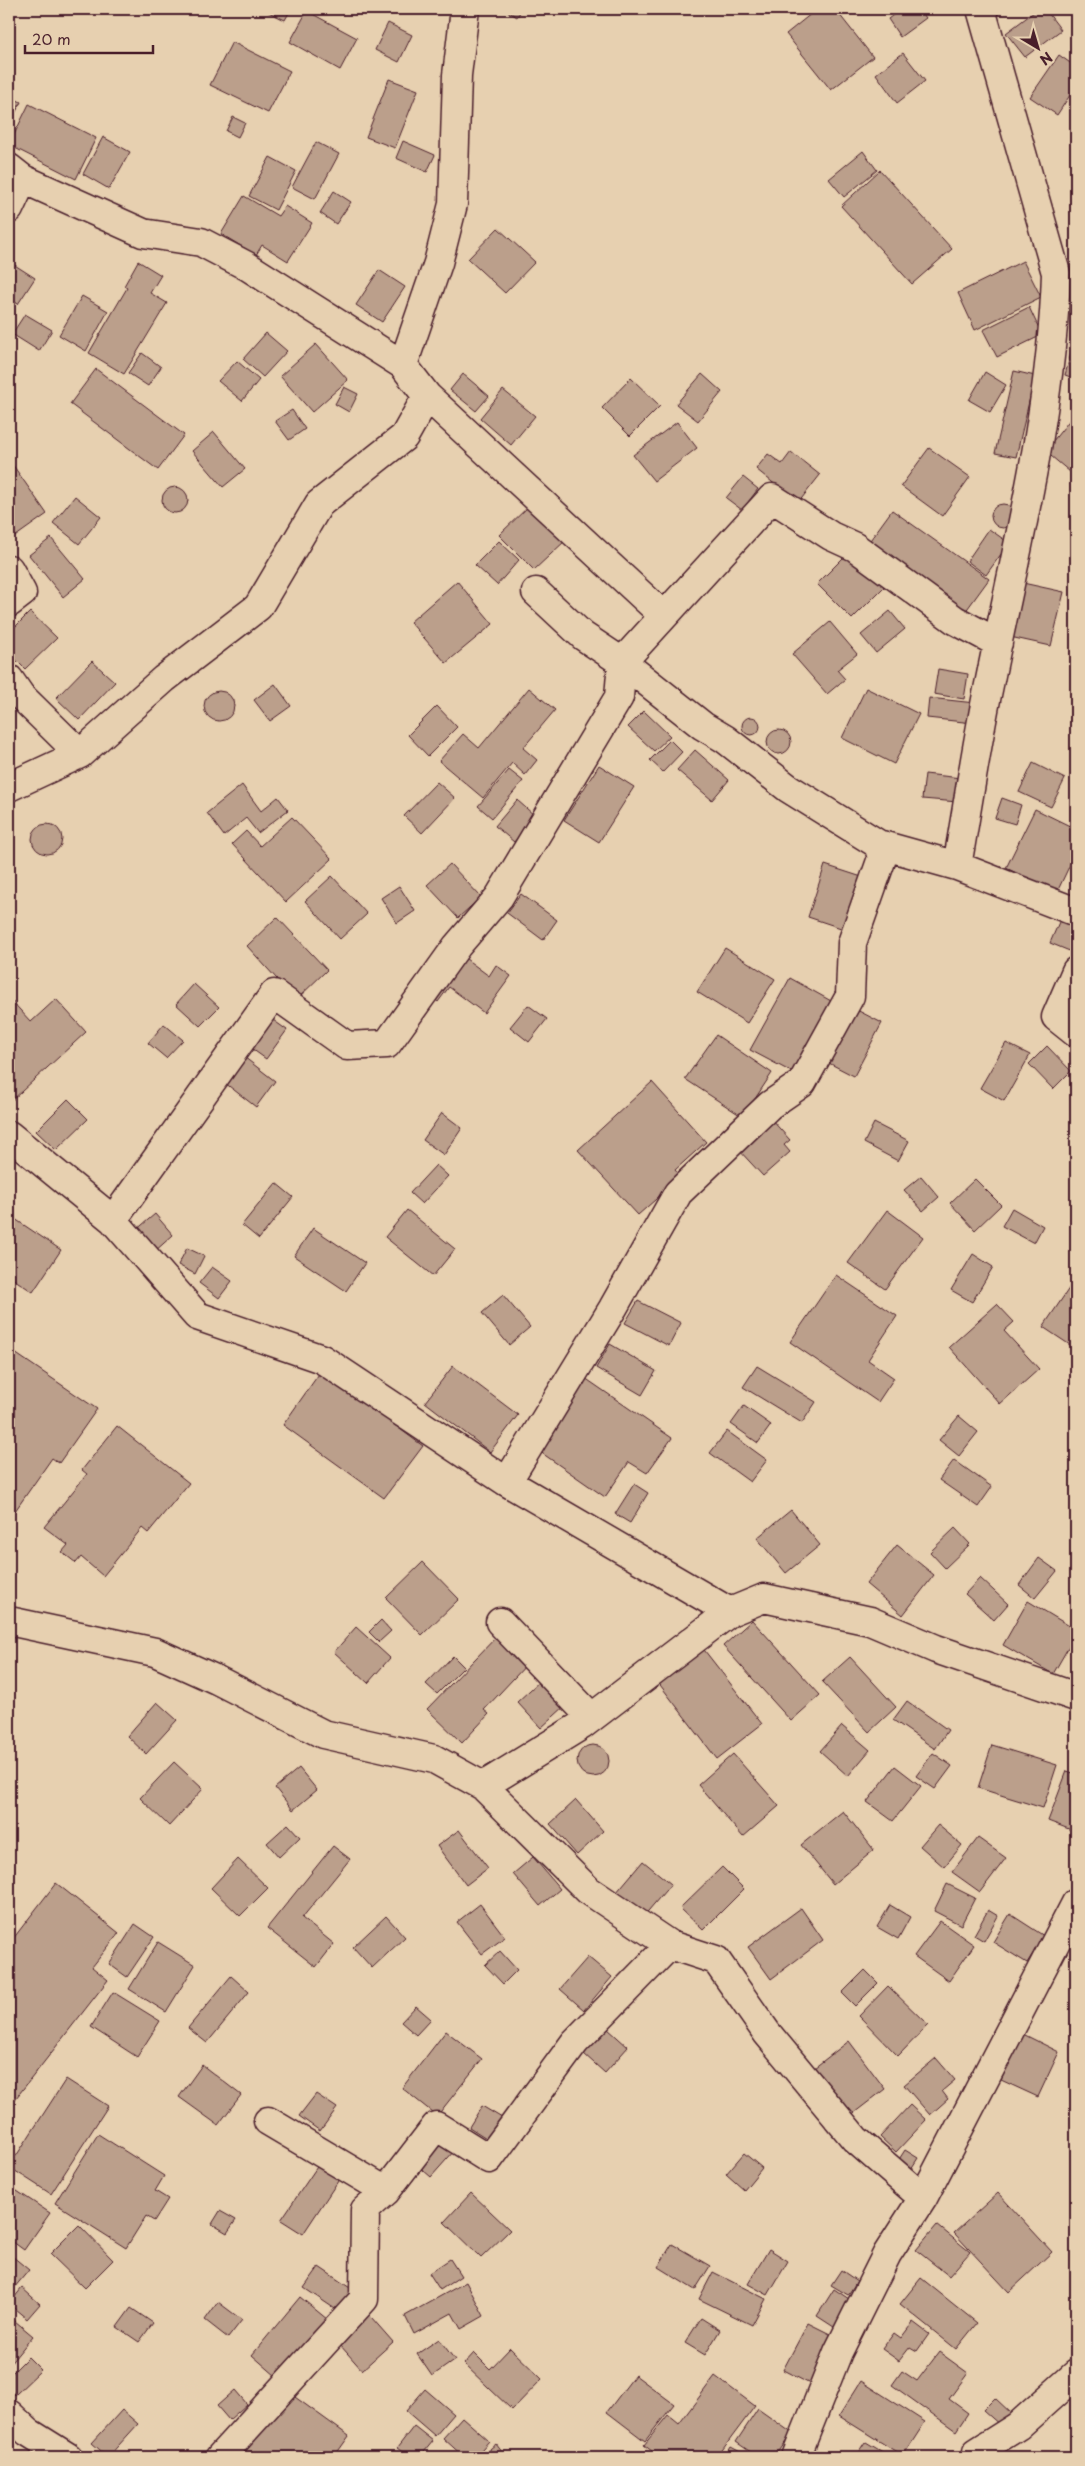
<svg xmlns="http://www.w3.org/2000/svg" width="1085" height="2466" font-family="'Playpen Sans',sans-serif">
	<rect width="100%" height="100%" fill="#e7d0b0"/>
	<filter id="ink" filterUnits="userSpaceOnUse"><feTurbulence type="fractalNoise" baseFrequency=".02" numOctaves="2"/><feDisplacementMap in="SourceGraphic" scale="10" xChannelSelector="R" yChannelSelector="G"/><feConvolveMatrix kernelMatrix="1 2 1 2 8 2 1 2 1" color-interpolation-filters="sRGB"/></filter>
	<g filter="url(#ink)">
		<path fill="#bb9f8b" stroke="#4a1f2b" d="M262,9h29l-6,11z
			M504,9h18l-5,8z
			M817,9h18l38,48 -42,33 -45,-56z
			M901,9h19l6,9 -26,19 -12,-18z
			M1038,9h7l16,21 -36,27 -19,-24z
			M307,11l50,27 -17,32 -50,-28z
			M388,23l24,12 -13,27 -24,-12z
			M232,42l58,29 -22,42 -58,-28z
			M903,53l22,28 -28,22 -21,-29z
			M1059,55l17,12v19l-19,29 -27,-18z
			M389,79l29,11 -23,58 -29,-11z
			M9,96l12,6 -12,23z
			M29,104l67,34 -20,41 -67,-34z
			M233,117l12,6 -7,14 -12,-6z
			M103,137l27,15 -21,37 -26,-15z
			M403,141l32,14 -8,17 -31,-14z
			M316,142l23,12 -24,45 -23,-12z
			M863,151l14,19 -33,27 -15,-18z
			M270,157l26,14 -20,39 -27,-14z
			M880,170l72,79 -40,35 -71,-78z
			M334,191l17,11 -15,22 -16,-11z
			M244,196l34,20 7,-10 27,17 -24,38 -26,-16 -6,10 -35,-21z
			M498,228l37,34 -30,31 -37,-34z
			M138,261l23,14 -11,18 17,10 -43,71 -35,-21 38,-65 -3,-2z
			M1023,261l18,36 -66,33 -17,-37z
			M10,262l25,16 -17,26 -9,-6z
			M379,270l26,17 -23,35 -26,-17z
			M82,296l26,15 -22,40 -27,-16z
			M1073,298l3,1v14l-6,-2z
			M1029,307l13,28 -45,22 -14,-27z
			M25,314l27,16 -13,21 -27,-17z
			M266,333l21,18 -24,26 -20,-18z
			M1076,335v44l-11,-4z
			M316,344l32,36 -36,32 -32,-36z
			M142,353l19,14 -13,19 -20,-13z
			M237,361l22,19 -17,21 -24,-20z
			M96,369l88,66 -26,35 -88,-66z
			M1014,371l21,5 -19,81 -21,-4z
			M985,372l21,13 -16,27 -21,-12z
			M463,374l26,22 -13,15 -26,-21z
			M702,374l20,18 -24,29 -22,-17z
			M631,378l29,28 -30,30 -28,-28z
			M344,387l14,7 -9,18 -14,-8z
			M503,390l32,26 -24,29 -31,-27z
			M292,410l13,19 -16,11 -14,-19z
			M1076,412v65l-31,-26z
			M677,422l20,26 -43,33 -21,-26z
			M214,432l31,37 -22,18 -31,-36z
			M929,448l41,29 -28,39 -41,-30z
			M791,452l29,23 -22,28 -42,-34 12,-15 14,10z
			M10,461l37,53 -38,27v-79z
			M743,477l15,12 -16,21 -16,-12z
			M162 500a13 13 0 1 1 26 0a13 13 0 1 1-26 0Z
			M75,496l26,21 -22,27 -26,-21z
			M991 516a12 12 0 1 1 24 0a12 12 0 1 1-24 0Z
			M531,504l35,36 -32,30 -35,-35z
			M892,510l97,69 -24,33 -97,-69z
			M989,529l20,14 -23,32 -19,-14z
			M51,538l34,41 -22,18 -34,-42z
			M499,541l20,19 -22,25 -22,-20z
			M849,552l35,35 -32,32 -35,-35z
			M457,581l36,43 -47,39 -36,-41z
			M1023,583l41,9 -13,54 -41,-9z
			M890,611l15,18 -29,24 -15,-18z
			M30,612l27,26 -32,31 -16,-16v-20z
			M830,622l27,32 -20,16 8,9 -18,15 -35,-40z
			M92,661l23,21 -36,38 -23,-22z
			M938,669l30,5 -4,25 -30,-5z
			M275,684l16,22 -21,15 -16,-21z
			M529,688l26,22 -32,38 14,12 -12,15 -13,-12 -29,35 -44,-37 24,-27 16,14z
			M866,688l53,26 -25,50 -52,-26z
			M204 706a15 15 0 1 1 30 0a15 15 0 1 1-30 0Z
			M929,698l46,5 -2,20 -46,-5z
			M437,706l20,21 -29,29 -20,-21z
			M644,711l26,25 -16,15 -26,-24z
			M742 726a9 9 0 1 1 18 0a9 9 0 1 1-18 0Z
			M767 742a12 12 0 1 1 24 0a12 12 0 1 1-24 0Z
			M670,740l12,12 -19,20 -13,-12z
			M695,750l34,30 -17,20 -35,-30z
			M1033,763l32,16 -14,28 -32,-15z
			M599,765l35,22 -35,55 -35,-22z
			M509,770l14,11 -31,37 -14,-12z
			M925,774l36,4 -3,24 -36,-3z
			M437,782l18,16 -33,35 -18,-17z
			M242,785l19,26 17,-14 10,13 -30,23 -12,-15 -22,18 -17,-23z
			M1002,798l19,7 -6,19 -20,-6z
			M517,800l18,16 -21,26 -19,-16z
			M1035,809l41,20v23l-19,40 -51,-24z
			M292,817l40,42 -46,43 -54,-58 14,-13 14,15z
			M32 839a15 15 0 1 1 30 0a15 15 0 1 1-30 0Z
			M450,864l31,33 -23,21 -31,-33z
			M825,865l43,14 -18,52 -42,-14z
			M332,876l35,38 -27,25 -35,-38z
			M399,886l16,25 -18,12 -16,-25z
			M521,894l36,26 -14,20 -36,-27z
			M1062,915l14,6v22l-4,9 -22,-9z
			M277,917l50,53 -31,30 -49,-54z
			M725,948l50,31 -28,44 -50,-31z
			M458,953l31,23 7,-11 15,11 -27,37 -35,-26 -11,15 -10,-8z
			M790,978l50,28 -39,71 -51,-27z
			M194,984l25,23 -19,19 -24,-22z
			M9,998l22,24 25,-23 30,33 -77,71z
			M528,1005l19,14 -18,23 -19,-15z
			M853,1008l29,15 -28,53 -29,-15z
			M266,1015l21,15 -21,29 -21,-15z
			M164,1024l19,16 -17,18 -18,-15z
			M716,1035l56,38 -29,44 -58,-38z
			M1006,1043l24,12 -26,46 -24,-13z
			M1047,1046l24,25 -18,18 -24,-25z
			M244,1057l31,24 -19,26 -31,-24z
			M652,1082l54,60 -31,28 6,7 -43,38 -60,-65z
			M68,1099l20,20 -32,31 -20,-19z
			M442,1113l20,15 -18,27 -21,-15z
			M770,1118l20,22 -6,5 6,7 -27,24 -26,-28z
			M874,1123l35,18 -11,20 -34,-18z
			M1076,1164v12l-5,-3z
			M436,1165l12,11 -26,28 -12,-11z
			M921,1176l18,21 -16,14 -19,-21z
			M975,1179l26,26 -26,25 -25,-27z
			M276,1183l17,14 -34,42 -17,-14z
			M1012,1208l31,18 -9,17 -32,-17z
			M407,1210l48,39 -22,27 -48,-39z
			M887,1210l36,27 -38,52 -37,-26z
			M155,1214l18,21 -19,17 -19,-21z
			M12,1217l49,33 -28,42 -24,-16v-55z
			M313,1228l52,35 -19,28 -52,-35z
			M187,1248l17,8 -9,18 -17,-9z
			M973,1254l20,13 -21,35 -21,-12z
			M212,1267l20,14 -13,17 -20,-15z
			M836,1275l61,41 -29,44 26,18 -16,24 -88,-60z
			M1076,1278v71l-33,-22z
			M503,1295l27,32 -21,18 -27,-32z
			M638,1301l43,22 -12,23 -44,-23z
			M997,1304l17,18 -10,9 35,38 -39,35 -51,-57z
			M610,1344l46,27 -14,24 -46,-27z
			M15,1353l82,56 -38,54 -7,-5 -37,53 -6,-5v-143z
			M453,1366l65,49 -28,37 -65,-50z
			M757,1366l59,36 -14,21 -59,-36z
			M321,1371l102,75 -39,52 -101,-73z
			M585,1378l87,60 -25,35 -18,-11 -24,35 -69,-48z
			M744,1406l27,19 -13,18 -27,-19z
			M959,1416l19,16 -19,24 -20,-16z
			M117,1426l72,57 -41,50 -6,-5 -39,48 -22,-19 -5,6 -14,-11 6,-7 -24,-18 43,-53 -5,-4z
			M727,1431l40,29 -17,22 -40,-29z
			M954,1460l38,27 -14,20 -39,-27z
			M634,1484l14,9 -18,30 -15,-9z
			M791,1510l29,35 -34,28 -29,-35z
			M955,1528l15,16 -25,24 -15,-16z
			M897,1545l37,30 -31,40 -37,-31z
			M1039,1558l18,13 -22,27 -16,-13z
			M423,1562l36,37 -37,36 -36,-37z
			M980,1578l28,26 -14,16 -29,-26z
			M1028,1601l48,29v4l-23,40 -50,-29z
			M381,1620l10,11 -12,11 -10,-10z
			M752,1620l68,75 -29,26 -68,-75z
			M356,1627l34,31 -22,25 -34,-31z
			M499,1634l30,28 -45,48 5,4 -27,29 -35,-34z
			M701,1646l61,78 -45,35 -60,-78z
			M453,1656l11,11 -27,27 -11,-10z
			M850,1657l46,50 -27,25 -47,-50z
			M542,1679l23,27 -24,22 -24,-26z
			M907,1701l41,29 -13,19 -42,-29z
			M157,1702l20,18 -31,34 -19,-18z
			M842,1726l28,24 -22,26 -28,-25z
			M577 1761a16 16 0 1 1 32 0a16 16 0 1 1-32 0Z
			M992,1745l65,20 -14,43 -65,-20z
			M933,1753l19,13 -17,23 -19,-13z
			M733,1754l46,52 -36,31 -45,-52z
			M174,1762l29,27 -34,37 -29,-28z
			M895,1766l26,20 -28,35 -26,-19z
			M299,1768l18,22 -24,20 -18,-22z
			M1067,1771l9,3v51l-2,6 -26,-10z
			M576,1800l27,31 -26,24 -27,-31z
			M843,1811l31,39 -41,34 -32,-39z
			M288,1824l12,13 -21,20 -12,-14z
			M938,1825l24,20 -18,22 -24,-21z
			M459,1830l29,38 -22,17 -29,-39z
			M978,1838l28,20 -26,34 -28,-20z
			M333,1846l17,13 -48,59 32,26 -18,23 -49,-39z
			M533,1857l27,32 -20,17 -27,-32z
			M238,1859l30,29 -28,28 -29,-28z
			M643,1861l28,23 -28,33 -27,-24z
			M722,1867l22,22 -41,41 -23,-22z
			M56,1883l63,50 -27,34 16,13 -99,127v-163z
			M947,1884l28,14 -14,27 -27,-14z
			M480,1904l25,33 -23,17 -25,-32z
			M890,1905l20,12 -12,22 -21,-12z
			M801,1908l22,32 -52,39 -23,-32z
			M988,1910l10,6 -14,25 -10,-6z
			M1010,1914l34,22 -17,27 -34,-21z
			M386,1916l19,21 -33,31 -19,-21z
			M940,1921l34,24 -25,36 -35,-25z
			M135,1924l19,13 -27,40 -18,-13z
			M158,1942l37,23 -29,47 -37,-23z
			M500,1951l17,19 -14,14 -18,-19z
			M588,1957l24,20 -28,33 -24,-21z
			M865,1970l13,13 -23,23 -13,-13z
			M231,1976l18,16 -42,51 -19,-15z
			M888,1986l40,39 -30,31 -39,-40z
			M113,1992l47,29 -23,36 -46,-30z
			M416,2006l15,13 -15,16 -15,-13z
			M607,2028l21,19 -23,26 -21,-19z
			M446,2031l36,28 -45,57 -35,-28z
			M1023,2034l36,18 -21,45 -37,-17z
			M849,2041l36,48 -35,27 -36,-48z
			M936,2058l19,22 -13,11 6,8 -18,16 -26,-30z
			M202,2065l39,30 -23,30 -39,-28z
			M66,2079l42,27 -57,88 -42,-27z
			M316,2094l21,14 -17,23 -21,-15z
			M910,2105l16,15 -30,32 -16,-15z
			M482,2106l25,15 -13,22 -25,-16z
			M98,2134l66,42 -9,15 13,8 -14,22 -8,-5 -20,32 -71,-45z
			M440,2137l15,13 -24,27 -15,-13z
			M905,2150l13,8 -9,14 -13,-8z
			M744,2153l18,15 -18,22 -18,-16z
			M323,2158l21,14 -41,62 -22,-14z
			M14,2189l36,24 -26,37 -15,-11v-43z
			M471,2193l39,37 -29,28 -37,-36z
			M998,2193l54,59 -43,40 -55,-59z
			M220,2211l16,9 -9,13 -15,-9z
			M79,2225l34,35 -28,28 -35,-34z
			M937,2225l33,27 -21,24 -33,-26z
			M672,2244l38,22 -15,24 -37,-23z
			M769,2249l19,12 -20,34 -20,-11z
			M12,2256l17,14 -20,24v-33z
			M450,2259l11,17 -21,14 -11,-17z
			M319,2267l40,27 -15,21 -40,-27z
			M841,2270l16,11 -9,14 -17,-10z
			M713,2272l53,27 -14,26 -53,-26z
			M921,2278l56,45 -21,26 -56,-45z
			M466,2282l18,34 -23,13 -9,-16 -38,21 -9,-18z
			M22,2288l18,16 -13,15 -18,-15z
			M834,2289l21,14 -18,26 -20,-13z
			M300,2297l33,27 -49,59 -32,-28z
			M218,2302l24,18 -14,18 -23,-18z
			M131,2308l22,15 -14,19 -22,-15z
			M364,2309l29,33 -31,28 -29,-33z
			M9,2316l24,20 -24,29z
			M701,2318l19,12 -15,25 -20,-12z
			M913,2322l16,12 -12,17 -7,-4 -11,14 -17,-12 12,-16 7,5z
			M808,2323l26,13 -24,48 -27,-14z
			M439,2339l16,21 -23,16 -15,-22z
			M510,2348l32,31 -30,31 -48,-46 10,-11 16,16z
			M939,2352l29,21 -19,26 19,14 -12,18 -64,-46 10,-14 15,10z
			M28,2357l13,13 -26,25 -6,-7v-12z
			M635,2375l39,29 -29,37 -38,-29z
			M715,2376l40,30 -38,51h-61l1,-2 -13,-10 24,-30 11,9z
			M861,2381l64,41 -22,34 -64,-40z
			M425,2389l29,25 -19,22 -29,-25z
			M235,2390l12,14 -18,16 -12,-14z
			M288,2392l61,44 -15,21h-92z
			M995,2398l17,16 -11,12 -18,-16z
			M758,2409l34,24 -17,24h-17l-22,-15z
			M122,2410l16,14 -30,33 -16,-14z
			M462,2417l27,24 -14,16h-11l-21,-19z
			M9,2424l11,12 -11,12z
			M414,2426l19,15 -13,16h-11l-12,-9z
			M866,2442l25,15h-28l-5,-3z
			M496,2444l10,13h-26z
			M731,2447l15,8 -1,2h-20z
			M810,2449l15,8h-20z"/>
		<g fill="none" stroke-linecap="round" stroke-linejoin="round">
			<defs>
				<path id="minor" d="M9,168l14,11 120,54 58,9 46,24 156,99 24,31 237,220
					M9,209l14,-30
					M403,365l35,-102 15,-59 4,-129 8,-66
					M9,569l13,24 -13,10
					M536,592l47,44 39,26 81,64 22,13 63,49 90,56 79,22 119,46
					M9,679l11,16 60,59
					M9,787l71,-33 84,-75 94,-72 61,-103 85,-67 23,-41
					M957,866c11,-62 20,-125 33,-186 27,-135 62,-269 66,-407l-75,-264
					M1076,971l-20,46 20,16
					M9,1135l104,85 84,96 125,43 185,123 223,130 34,-14 106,23 66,28 140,48
					M113,1220l161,-226 73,52 40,-2 70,-98 42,-49 120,-200 3,-35 150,-164 59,38 24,11 100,73 43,23
					M507,1482l106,-174 65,-115 92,-88 32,-22 48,-87 2,-53 30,-85 -4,-14
					M9,1621l146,31 62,28 106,54 111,25 49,27 99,-61 148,-113
					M500,1622l91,95
					M483,1786l105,104 82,55 46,15 51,73 88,106 68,59
					M268,2121l118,70
					M9,2414l19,18 40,25
					M220,2457l144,-158 1,-89 21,-19 50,-65 53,33 86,-117 95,-97
					M796,2457l42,-105 49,-98 36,-56 153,-295
					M982,2457l-5,-5 41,-26 58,-52"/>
			</defs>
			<use href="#minor" stroke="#4a1f2b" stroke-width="31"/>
			<use href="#minor" stroke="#e7d0b0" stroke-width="28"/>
		</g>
	</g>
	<rect width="1085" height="2466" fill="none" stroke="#e7d0b0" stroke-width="30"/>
	<rect x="15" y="15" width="1055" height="2436" fill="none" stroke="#4a1f2b" stroke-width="2" filter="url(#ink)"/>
	<g transform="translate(1038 48) rotate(142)" stroke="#e7d0b0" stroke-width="4" paint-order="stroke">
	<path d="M0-4L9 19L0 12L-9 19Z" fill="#4a1f2b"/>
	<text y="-8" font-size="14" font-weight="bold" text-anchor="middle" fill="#4a1f2b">N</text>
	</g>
	<path d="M25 45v8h128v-8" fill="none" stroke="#4a1f2b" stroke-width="2.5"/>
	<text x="32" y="45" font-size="15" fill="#4a1f2b" stroke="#e7d0b0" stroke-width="4" paint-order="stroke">20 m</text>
</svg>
